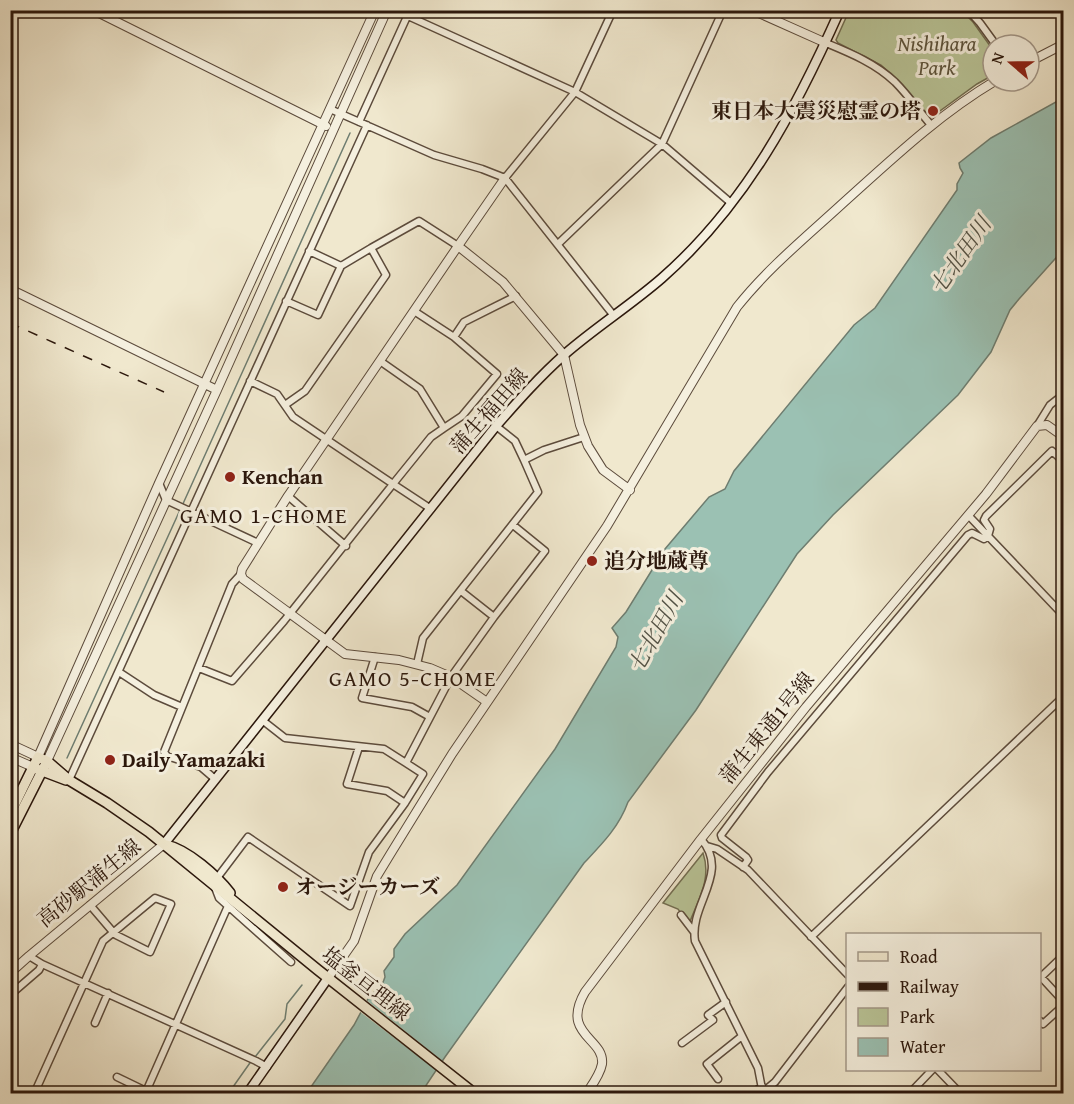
<svg xmlns="http://www.w3.org/2000/svg" width="1074" height="1104" font-family="'Gentium Book Plus','Noto Serif JP',serif">
	<rect width="100%" height="100%" fill="#f0e8ce"/>
	<filter id="stains"><feTurbulence type="fractalNoise" baseFrequency=".00333" numOctaves="4"/><feColorMatrix values="0 0 0 0 .2 0 0 0 0 .09 0 0 0 0 .02 0 0 0 .5 -.17"/></filter>
	<radialGradient id="worn" r=".72"><stop offset=".6" stop-color="#630" stop-opacity="0"/><stop offset="1" stop-color="#630" stop-opacity=".3"/></radialGradient>
	<path fill="#bac699" stroke="#726e52" stroke-width="1.5" d="M849,11h113l11,11 20,28v25l-16,9 -44,32 -5,-1 -33,-37 -14,-13 -43,-22 -2,-3z
		M703,853c9,26 -5,47 -14,71l-11,-15 -15,-6z"/>
	<path fill="#9bc1b3" stroke="#6e7d70" stroke-width="1.5" d="M1063,98v152l-44,49 -9,11 -19,42 -33,43 -125,120 -36,39 -101,156 -68,92c-9,25 -26,42 -44,61l-139,194 -24,36 -115,1 48,-69 15,-28 13,-12 3,-8 -1,-6 10,-14v-8l11,-15 52,-49 98,-136 61,-102 2,-10 -6,-9 14,-16 39,-63 44,-52 16,-8 9,-18 120,-146 21,-17 82,-118v-6l6,-11 -3,-5 -1,-5 32,-25z"/>
	<path fill="#f0e8ce" d="M365,999l80,64 -6,9 -80,-61z"/>
	<g fill="none" stroke-linecap="round" stroke-linejoin="round">
		<path stroke="#6e7d70" stroke-width="1.5" d="M182,506l168,-373
			M67,758l113,-248
			M255,1057l30,-38 2,-15 15,-19
			M228,1094l24,-34"/>
		<defs>
			<path id="minor" d="M968,10l12,13 16,22
				M408,16l167,76 87,52 69,59
				M826,43c24,10 49,20 69,39 13,13 24,29 36,43
				M330,109l104,46 48,14 23,9 109,138
				M359,122l51,-112
				M505,178l70,-86 38,-82
				M558,244l104,-100 61,-134
				M309,251l32,15
				M286,301l32,14 23,-49 30,-18
				M454,337l10,-15 52,-26
				M380,361l40,28 24,39 18,-12 35,-42 -43,-37 -40,-26
				M285,405l20,-14 81,-116 -15,-27 48,-27 39,25
				M496,426l19,15 9,19
				M1037,426l13,-21 14,-11
				M159,483l7,17 92,43
				M288,496l58,50
				M431,509l-38,-25 38,-47 13,-9
				M968,515l96,101
				M461,591l33,26
				M375,657l-13,41 50,9 18,10
				M417,664l6,-26 115,-146 -14,-32 20,-10 40,-13
				M199,668l33,13 52,-60 109,-137 -100,-67 -16,-23 -27,-13
				M119,672l35,23 28,12
				M262,720l23,18 99,11 22,14
				M359,747l-12,37 40,7 18,12
				M215,779l-14,-12 -34,-11 -3,-4 68,-168 9,-10
				M69,780l298,-655
				M701,839c30,34 -12,65 -6,102l63,127 5,26
				M707,846l10,3 31,21 100,105
				M743,867l5,-7 -2,-3 -24,-19 -1,-3 47,-63 200,-237 4,-2 12,6 4,-3 2,-7 -6,-9 2,-4 66,-65 12,11
				M217,878l31,-41 102,69 19,-54 36,-49 18,-29 -17,-11 45,-86 43,-60 51,-66 -32,-26
				M214,885l5,13 72,64
				M681,915l13,17
				M811,937l253,-241
				M29,956l13,8 214,97 11,6
				M1041,977l23,25
				M1040,978l24,-23
				M10,995l29,-25 3,-6
				M1040,1021l3,3 21,-19
				M95,1023l13,-30
				M682,1043l31,-23 -5,-5 18,-13
				M938,1070l23,24
				M117,1077l29,14
				M718,1079l-11,-15 35,-28
				M763,1092l12,-10 73,-95
				M622,1093l1,1
				M34,1094l69,-153 52,-43 16,6 -21,48 -34,-17 -3,-3 -23,-27
				M145,1094l83,-188
				M752,1094l10,-8
				M909,1094l23,-24"/>
			<path id="tertiary" d="M93,10l233,116
				M752,10l74,33
				M1029,62l35,-18
				M458,246l47,-68
				M10,289l207,101
				M487,702l-36,-25 -21,-9 -31,-8 -54,-6 -102,-75 -2,-5 1,-5 46,-73 170,-250 45,36 61,73 16,70 8,21 15,24 27,20
				M10,744l28,13 121,-274 216,-473
				M10,757l23,10
				M47,761l170,-371 170,-380
				M10,973l19,-17 135,-112
				M328,978l26,-37 23,-65 14,-23 61,-99 155,-228 130,-219c30,-38 69,-70 105,-103 49,-44 96,-89 153,-123
				M586,1094c6,-9 14,-19 16,-30 3,-26 -42,-29 -17,-72l116,-153 105,-132 180,-213 51,-68 10,-1 17,12"/>
			<path id="secondary" d="M164,844l332,-418c22,-25 44,-50 69,-72 31,-27 66,-49 97,-76 84,-74 133,-167 178,-268
				M247,1094l81,-116"/>
			<path id="primary" d="M37,769l29,11
				M10,814l28,-57 9,4 22,19 38,23 42,29 169,138 157,124
				M10,834l37,-73
				M166,845c22,5 51,31 64,48"/>
		</defs>
		<use href="#minor" stroke="#5c4b3c" stroke-width="9"/>
		<use href="#tertiary" stroke="#5c4b3c" stroke-width="10"/>
		<use href="#secondary" stroke="#2b170c" stroke-width="11"/>
		<use href="#primary" stroke="#2b170c" stroke-width="12"/>
		<use href="#minor" stroke="#f5f0df" stroke-width="6"/>
		<use href="#tertiary" stroke="#f5f0df" stroke-width="8"/>
		<use href="#secondary" stroke="#f5f0df" stroke-width="8"/>
		<use href="#primary" stroke="#f0e8ce" stroke-width="9"/>
		<path stroke="#2b170c" stroke-width="1.5" stroke-dasharray="10 10" stroke-linecap="butt" d="M10,323l154,69"/>
	</g>
	<g fill="#8f2418" stroke="#f5f0df" stroke-width="2">
		<circle cx="933" cy="111" r="6"/>
		<circle cx="230" cy="477" r="6"/>
		<circle cx="592" cy="561" r="6"/>
		<circle cx="110" cy="760" r="6"/>
		<circle cx="283" cy="887" r="6"/>
	</g>
	<g text-anchor="middle" stroke-width="6" stroke-linejoin="round" paint-order="stroke">
		<g font-size="21" font-style="italic" fill="#5d543d" stroke="#f5f0df">
			<text x="937" y="51">Nishihara<tspan x="937" dy="24">Park</tspan></text>
		</g>
		<g font-size="21" font-weight="bold" fill="#2b170c" stroke="#f5f0df" text-anchor="start">
			<text x="921" y="118" text-anchor="end">東日本大震災慰霊の塔</text>
			<text x="242" y="484">Kenchan</text>
			<text x="604" y="568">追分地蔵尊</text>
			<text x="122" y="767">Daily Yamazaki</text>
			<text x="295" y="894">オージーカーズ</text>
		</g>
		<g font-size="21" fill="#2b170c" stroke="#f5f0df">
			<text transform="translate(489 411) rotate(-49)" y="7">蒲生福田線</text>
			<text transform="translate(767 728) rotate(-51)" y="7">蒲生東通1号線</text>
			<text transform="translate(89 883) rotate(-39)" y="7">高砂駅蒲生線</text>
			<text transform="translate(366 984) rotate(38)" y="7">塩釜亘理線</text>
		</g>
		<g font-size="22" font-style="italic" fill="#525246" stroke="#f5f0df">
			<text transform="translate(960 255) rotate(-55)" y="8">七北田川</text>
			<text transform="translate(655 632) rotate(-61)" y="8">七北田川</text>
		</g>
		<g font-size="22" letter-spacing="1.5" fill="#2b170c" stroke="#f5f0df">
			<text x="264" y="523">GAMO 1-CHOME</text>
			<text x="413" y="686">GAMO 5-CHOME</text>
		</g>
	</g>
	<rect width="1074" height="1104" fill="none" stroke="#f0e8ce" stroke-width="36"/>
	<rect x="12" y="12" width="1050" height="1080" fill="none" stroke="#2b170c" stroke-width="3"/>
	<rect x="18" y="18" width="1038" height="1068" fill="none" stroke="#2b170c" stroke-width="1.5"/>
	<rect x="846" y="933" width="195" height="138" fill="#f5f0df" stroke="#a4998b" stroke-width="1.5"/>
	<rect x="858" y="952" width="30" height="9" fill="#f0e8ce" stroke="#a4998b" stroke-width="1.5"/>
	<text x="900" y="963" font-size="18" fill="#2b170c">Road</text>
	<rect x="858" y="982" width="30" height="9" fill="#2b170c" stroke="#a4998b" stroke-width="1.5"/>
	<text x="900" y="993" font-size="18" fill="#2b170c">Railway</text>
	<rect x="858" y="1008" width="30" height="18" fill="#bac699" stroke="#a4998b" stroke-width="1.5"/>
	<text x="900" y="1023" font-size="18" fill="#2b170c">Park</text>
	<rect x="858" y="1038" width="30" height="18" fill="#9bc1b3" stroke="#a4998b" stroke-width="1.5"/>
	<text x="900" y="1053" font-size="18" fill="#2b170c">Water</text>
	<g transform="translate(1011 63) rotate(290)"><circle r="28" fill="#f5f0df" stroke="#a4998b" stroke-width="1.5"/>
	<path d="M0-4.5L10 22L0 15L-10 22Z" fill="#8f2418"/>
	<text y="-9" font-size="16" font-weight="bold" text-anchor="middle" fill="#2b170c">N</text>
	</g>
	<rect width="100%" height="100%" filter="url(#stains)"/>
	<rect width="100%" height="100%" fill="url(#worn)"/>
</svg>
